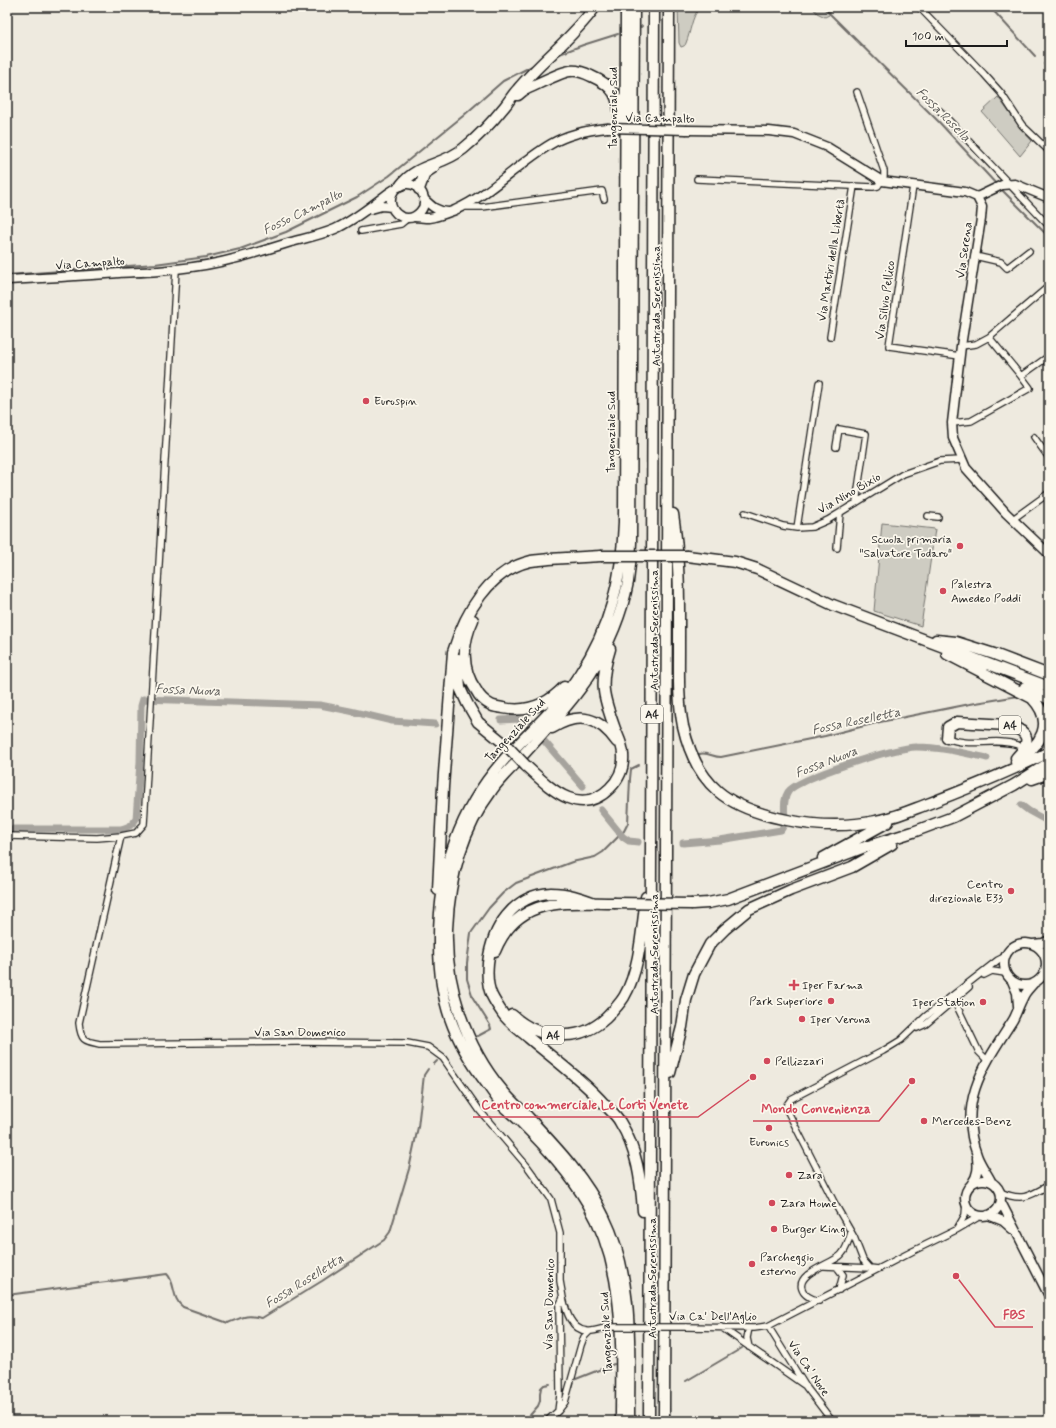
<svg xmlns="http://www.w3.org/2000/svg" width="1056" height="1428" font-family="Mynerve,sans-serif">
	<rect width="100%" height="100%" fill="#eeeadf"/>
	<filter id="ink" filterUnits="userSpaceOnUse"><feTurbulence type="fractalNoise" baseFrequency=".025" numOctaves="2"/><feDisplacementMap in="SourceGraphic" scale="8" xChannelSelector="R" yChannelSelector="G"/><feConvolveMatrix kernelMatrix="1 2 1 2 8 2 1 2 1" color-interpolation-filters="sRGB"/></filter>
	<g filter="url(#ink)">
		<path fill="#ceccc2" stroke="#75746f" d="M678,7h22c-9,11 -9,24 -14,36 -1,3 -2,3 -5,4l-2,-4z
			M812,7h18l1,2 -2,6 -4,2 -8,-4z
			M998,97l23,32 11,12 -12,15 -38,-44z
			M882,523l53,6 -14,97 -47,-15z"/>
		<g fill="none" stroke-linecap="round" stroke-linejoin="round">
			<path stroke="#6f6d69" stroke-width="2" d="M823,7l116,115 58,63
				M990,7l45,49
				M679,10l8,-3
				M641,27l1,-1
				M557,55l26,-10 35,-11
				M1044,64l5,5
				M1000,188l49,49
				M7,275l148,-11 51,-7 34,-8 46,-17 71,-35 32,-21 74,-60 40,-35 31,-16
				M699,754c10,-2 13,3 22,3l104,-21 55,-14 90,-18 48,-8
				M478,1036l13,-7 -1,-4 -17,-27 -6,-19v-16l4,-30 18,-25 14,-15 13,-10 56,-21 23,-5 8,-5 21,-21 4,-8 2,-44 1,-10 8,-4
				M434,1064l3,-3
				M7,1295l160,-21c9,9 4,24 16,33l45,16c15,-6 18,-9 34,-5l60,-37 62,-41 6,-8 19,-63 9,-42 6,-52 4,-6
				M576,1379l38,-15
				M686,1381l56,-33
				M525,1421l13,-15 2,-5v-8l1,-5 3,-3 6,-1"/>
			<path stroke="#a6a39d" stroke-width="7" d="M501,720l16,-1 11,5
				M545,742l38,44
				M1021,805l8,6 20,11
				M601,810l22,27 6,4 9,1
				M7,829h114c7,-2 11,-3 15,-10l4,-57 1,-56 2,-7 177,6 30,6 42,10 43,3
				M683,843l37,-3 61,-10c8,-10 -1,-26 7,-38 9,-14 111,-46 129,-45 23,0 47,6 70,11"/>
			<defs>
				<path id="street" d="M919,7l65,67 17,19 21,32 27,26
					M940,111l109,115
					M697,179l176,8 5,-1 6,-10v-5l-27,-79
					M913,186l-24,160 71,10
					M464,207h18l120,-16 2,8
					M361,231l40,-7 7,-6
					M975,256l26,6 6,6 22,-17
					M830,337l24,-151
					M989,337l32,39 28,-20
					M961,346l15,-2 13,-7 60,-51
					M952,423l19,-2 59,-33 -9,-12
					M1034,437l15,21
					M836,447l3,-18 27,5 -10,69
					M745,513l38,13 14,2 15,-1 16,-7 75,-46 37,-13 22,-1
					M928,516l10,1
					M1013,519l36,-26
					M797,528l22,-145
					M837,548l3,-35
					M947,738c23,10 48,-1 71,7
					M7,836l90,2 24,-2 15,-3 8,-9 32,-554
					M121,836l-42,187c2,18 5,18 21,21l197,-2 110,1 21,4 15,11 37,53 47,55 24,33 9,34v48l3,17 -4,8 1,89 -2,16
					M984,975l8,-4 13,2
					M956,998v6l23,48 8,8
					M917,1028l9,-4 43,-37
					M1000,1192c22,10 30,4 49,-7
					M957,1229l8,-14 1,-12
					M824,1266l46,2
					M837,1267l6,8 -4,15
					M878,1269l-8,-1 -7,-8 -9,-23 -19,-33 -48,-94 -1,-4 5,-7 92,-48 18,-11 24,-23 73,-57 6,-3
					M563,1298c3,13 8,32 24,33 7,1 16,-3 22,-4
					M819,1301c-7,-2 -15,-5 -17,-12 -6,-16 30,-25 39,-34 6,-6 8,-15 10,-23
					M768,1326l38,61 26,34
					M685,1327l69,1 14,-2 145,-75 43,-21 24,-14
					M721,1327l83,58
					M749,1347l-2,-9 2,-10
					M547,1421l11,-10 7,-9 16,-57 3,-8 5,-5"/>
				<path id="secondary" d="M687,130l82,1 25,3 33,13 55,34 83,11 12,5 5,10 -1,12 -20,127 -9,77 1,15 13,30 40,45 43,41
					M977,197l25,-12 13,-1 34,14
					M424,199c8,8 13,12 24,13
					M371,209l11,-3 10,1
					M414,217c4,0 10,1 15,1 9,-1 18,-5 26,-8 36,-16 62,-46 96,-66 17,-10 36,-14 56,-16
					M7,280c37,-2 75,-4 112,-7 19,-1 39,-1 57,-4 19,-2 39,-5 57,-10 20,-5 39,-11 58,-17 15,-4 30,-7 44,-13 20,-9 37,-24 55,-37 5,-3 10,-7 16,-8 15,-1 24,17 14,28 -15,17 -40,-5 -24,-24
					M1004 964a21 21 0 1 1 42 0a21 21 0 1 1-42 0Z
					M1033,944l10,-1 6,-3
					M1012,981l5,12 1,13
					M965 1198a18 18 0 1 1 36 0a18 18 0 1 1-36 0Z
					M991,1181c-4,-8 -11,-17 -14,-26 -20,-54 8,-91 36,-135 4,-7 6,-15 10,-22 2,-6 7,-10 11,-15
					M972,1183c6,-8 6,-16 5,-25
					M1001,1202l48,94
					M988,1215l15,6 9,8"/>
				<path id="highway" d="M518,95l6,-5c10,-4 36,-18 46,-19 6,-1 15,2 21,5 23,10 28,20 29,46
					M401,185c17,-22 41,-19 62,-36 15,-12 30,-28 42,-43 5,-6 8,-12 13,-17 24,-29 55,-51 77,-82
					M419,189l6,-16 9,-6
					M673,514c7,45 6,90 6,135 0,26 -1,52 4,77 14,61 45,82 104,94 29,6 60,7 89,1 17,-3 33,-10 49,-16 42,-16 84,-33 124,-53
					M687,556l48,6 22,7 76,36 216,82
					M473,620c-11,23 -12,49 3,70 3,6 9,12 15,15 3,2 8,2 12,3 24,5 44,-3 61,-21
					M936,640l20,2 38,12 55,21
					M947,654l85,44c24,25 9,47 -16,64
					M458,659l2,29 7,15 11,19 28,23
					M1025,687l24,12
					M552,728c27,-17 47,-11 65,14
					M947,738l1,-11 9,-5 50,3c23,6 25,17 9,33
					M526,766c23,21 53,53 84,22 9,-9 14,-21 13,-33 0,-10 -5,-18 -8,-26 -12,-33 -16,-45 -5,-80
					M1032,779l17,-6
					M823,858l65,-36
					M438,890l5,-103 10,-135c12,-39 35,-81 78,-91 6,-1 12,-1 18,-2 18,-1 35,-2 52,-3
					M595,903c-14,-5 -28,-10 -44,-10 -38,2 -59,35 -63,70 -1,11 -1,23 4,33 3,6 7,12 11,18 6,9 18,17 26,24 26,22 55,43 77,68 5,5 11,10 14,16 17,27 21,58 23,89
					M692,904l16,-1 20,-4 134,-51 51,-16 40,-15 61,-32 35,-22
					M495,951c23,-56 69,-48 119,-48
					M512,1015c15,14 33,21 53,20 15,0 30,-7 41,-17 6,-6 13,-13 18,-21 16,-27 18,-69 22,-100
					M670,1073l12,-46 4,-27 8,-26 16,-30 15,-15 24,-20 42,-19 61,-23 40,-23
					M621,1421c0,-74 6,-151 -33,-217 -18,-31 -42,-57 -67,-82 -6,-6 -13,-11 -19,-17 -5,-7 -10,-14 -15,-21 -34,-45 -48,-83 -48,-140 -1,-68 18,-130 63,-182 25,-29 56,-54 77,-87 32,-48 43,-97 45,-153l2,-515
					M629,1421c0,-69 6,-141 -25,-204 -18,-39 -49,-71 -78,-102 -8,-8 -17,-16 -24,-25 -36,-43 -57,-104 -55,-161 2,-49 15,-99 45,-139 6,-9 15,-18 23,-26 26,-30 55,-58 76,-91 17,-27 31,-60 37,-91 2,-13 3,-27 3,-40l3,-535
					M649,1421l5,-1414
					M664,1421l5,-1414"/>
			</defs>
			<use href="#street" stroke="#1c1c1c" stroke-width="8"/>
			<use href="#secondary" stroke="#1c1c1c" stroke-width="11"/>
			<use href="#highway" stroke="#1c1c1c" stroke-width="13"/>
			<use href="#street" stroke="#fbf7ec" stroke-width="5.5"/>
			<use href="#secondary" stroke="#fbf7ec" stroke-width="8"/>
			<use href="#highway" stroke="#fbf7ec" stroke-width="10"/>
			<defs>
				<path id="street-bridge" d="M609,1327h76"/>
				<path id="secondary-bridge" d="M607,128l80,2"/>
				<path id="highway-bridge" d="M601,556h86
					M506,745l20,21
					M614,903l78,1"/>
			</defs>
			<use href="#street-bridge" stroke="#1c1c1c" stroke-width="8" stroke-linecap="butt"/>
			<use href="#secondary-bridge" stroke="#1c1c1c" stroke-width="11" stroke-linecap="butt"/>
			<use href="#highway-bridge" stroke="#1c1c1c" stroke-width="13" stroke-linecap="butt"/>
			<use href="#street-bridge" stroke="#fbf7ec" stroke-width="5.5"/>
			<use href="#secondary-bridge" stroke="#fbf7ec" stroke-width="8"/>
			<use href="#highway-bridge" stroke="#fbf7ec" stroke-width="10"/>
		</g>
	</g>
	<g fill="#d1495b" stroke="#fbf7ec" stroke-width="1.5">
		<circle cx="366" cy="401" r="4"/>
		<circle cx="960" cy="546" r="4"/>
		<circle cx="943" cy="591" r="4"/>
		<circle cx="1011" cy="891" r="4"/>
		<path d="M792 979h4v4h4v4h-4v4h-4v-4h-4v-4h4z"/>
		<circle cx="831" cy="1001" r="4"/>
		<circle cx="983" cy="1002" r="4"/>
		<circle cx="802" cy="1019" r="4"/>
		<circle cx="767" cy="1061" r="4"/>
		<circle cx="924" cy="1121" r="4"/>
		<circle cx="769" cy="1128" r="4"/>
		<circle cx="789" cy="1175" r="4"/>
		<circle cx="772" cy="1203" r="4"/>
		<circle cx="774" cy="1229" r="4"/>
		<circle cx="752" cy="1264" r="4"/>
	</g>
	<g text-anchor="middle" stroke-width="3.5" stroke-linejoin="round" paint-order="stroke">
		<g fill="#fbf7ec" stroke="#5f5e5a" stroke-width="1">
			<rect x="641" y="705" width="22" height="18" rx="3"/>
			<rect x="999" y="716" width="22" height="18" rx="3"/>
			<rect x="542" y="1026" width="22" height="18" rx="3"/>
		</g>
		<g font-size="11" font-weight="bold" fill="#1c1c1c">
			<text x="652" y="718">A4</text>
			<text x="1010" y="729">A4</text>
			<text x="553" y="1039">A4</text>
		</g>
		<g font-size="12" fill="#1c1c1c" stroke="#fbf7ec">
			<text transform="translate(613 108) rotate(-90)" y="4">Tangenziale Sud</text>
			<text transform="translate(660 118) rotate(1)" y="4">Via Campalto</text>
			<text transform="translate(964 250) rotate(-82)" y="4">Via Serena</text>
			<text transform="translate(831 260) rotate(-81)" y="4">Via Martiri della Libertà</text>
			<text transform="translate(90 263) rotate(-4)" y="4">Via Campalto</text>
			<text transform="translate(885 300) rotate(-82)" y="4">Via Silvio Pellico</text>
			<text transform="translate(656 306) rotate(-90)" y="4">Autostrada Serenissima</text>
			<text transform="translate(611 432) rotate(-90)" y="4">Tangenziale Sud</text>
			<text transform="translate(849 493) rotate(-30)" y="4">Via Nino Bixio</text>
			<text transform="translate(654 630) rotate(-90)" y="4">Autostrada Serenissima</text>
			<text transform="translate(515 730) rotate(-47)" y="4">Tangenziale Sud</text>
			<text transform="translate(654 954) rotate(-90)" y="4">Autostrada Serenissima</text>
			<text x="300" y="1036">Via San Domenico</text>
			<text transform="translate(652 1278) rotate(-90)" y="4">Autostrada Serenissima</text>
			<text transform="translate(549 1304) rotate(-89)" y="4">Via San Domenico</text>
			<text x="713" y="1320">Via Ca' Dell'Aglio</text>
			<text transform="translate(606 1333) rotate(-93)" y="4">Tangenziale Sud</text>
			<text transform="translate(809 1368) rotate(56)" y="4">Via Ca' Nove</text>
		</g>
		<g font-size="12" fill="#1c1c1c" stroke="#fbf7ec" text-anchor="start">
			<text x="374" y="405">Eurospin</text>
			<text x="952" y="543" text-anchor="end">Scuola primaria<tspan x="952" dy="14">"Salvatore Todaro"</tspan></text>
			<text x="951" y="588">Palestra<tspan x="951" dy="14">Amedeo Poddi</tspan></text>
			<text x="1003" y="888" text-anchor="end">Centro<tspan x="1003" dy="14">direzionale E33</tspan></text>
			<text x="802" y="989">Iper Farma</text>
			<text x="823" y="1005" text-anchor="end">Park Superiore</text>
			<text x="975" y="1006" text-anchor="end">Iper Station</text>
			<text x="810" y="1023">Iper Verona</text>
			<text x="775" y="1065">Pellizzari</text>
			<text x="932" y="1125">Mercedes-Benz</text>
			<text x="769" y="1146" text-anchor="middle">Euronics</text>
			<text x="797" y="1179">Zara</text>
			<text x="780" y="1207">Zara Home</text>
			<text x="782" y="1233">Burger King</text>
			<text x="760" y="1261">Parcheggio<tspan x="760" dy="14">esterno</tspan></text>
		</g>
		<g font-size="13" font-style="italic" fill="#5a5956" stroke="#fbf7ec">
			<text transform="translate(944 114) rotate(45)" y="5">Fossa Rosella</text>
			<text transform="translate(302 211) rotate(-26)" y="5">Fosso Campalto</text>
			<text transform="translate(188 689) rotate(2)" y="5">Fossa Nuova</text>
			<text transform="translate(856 720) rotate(-12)" y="5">Fossa Roselletta</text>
			<text transform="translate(826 761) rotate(-21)" y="5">Fossa Nuova</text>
			<text transform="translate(304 1280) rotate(-32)" y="5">Fossa Roselletta</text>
		</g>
	</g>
	<path fill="none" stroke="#d1495b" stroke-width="1.5" d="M753 1077L698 1117H473M912 1081L879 1121H753M956 1276L995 1327H1033"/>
	<g fill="#d1495b" stroke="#fbf7ec" stroke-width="1.5">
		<circle cx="753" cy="1077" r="4"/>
		<circle cx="912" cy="1081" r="4"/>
		<circle cx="956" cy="1276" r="4"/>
	</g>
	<g font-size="13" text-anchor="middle" font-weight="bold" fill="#d1495b" stroke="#fbf7ec" stroke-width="3.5" stroke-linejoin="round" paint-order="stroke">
		<text x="585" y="1109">Centro commerciale Le Corti Venete</text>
		<text x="816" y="1113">Mondo Convenienza</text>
		<text x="1014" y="1319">FBS</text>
	</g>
	<rect width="1056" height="1428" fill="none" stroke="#fbf7ec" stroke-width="24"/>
	<rect x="12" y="12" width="1032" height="1404" fill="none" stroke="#1c1c1c" stroke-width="1.5" filter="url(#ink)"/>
	<path d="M906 40v6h101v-6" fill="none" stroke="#1c1c1c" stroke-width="2"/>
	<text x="912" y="40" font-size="12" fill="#1c1c1c" stroke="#fbf7ec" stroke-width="3" paint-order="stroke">100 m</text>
</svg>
